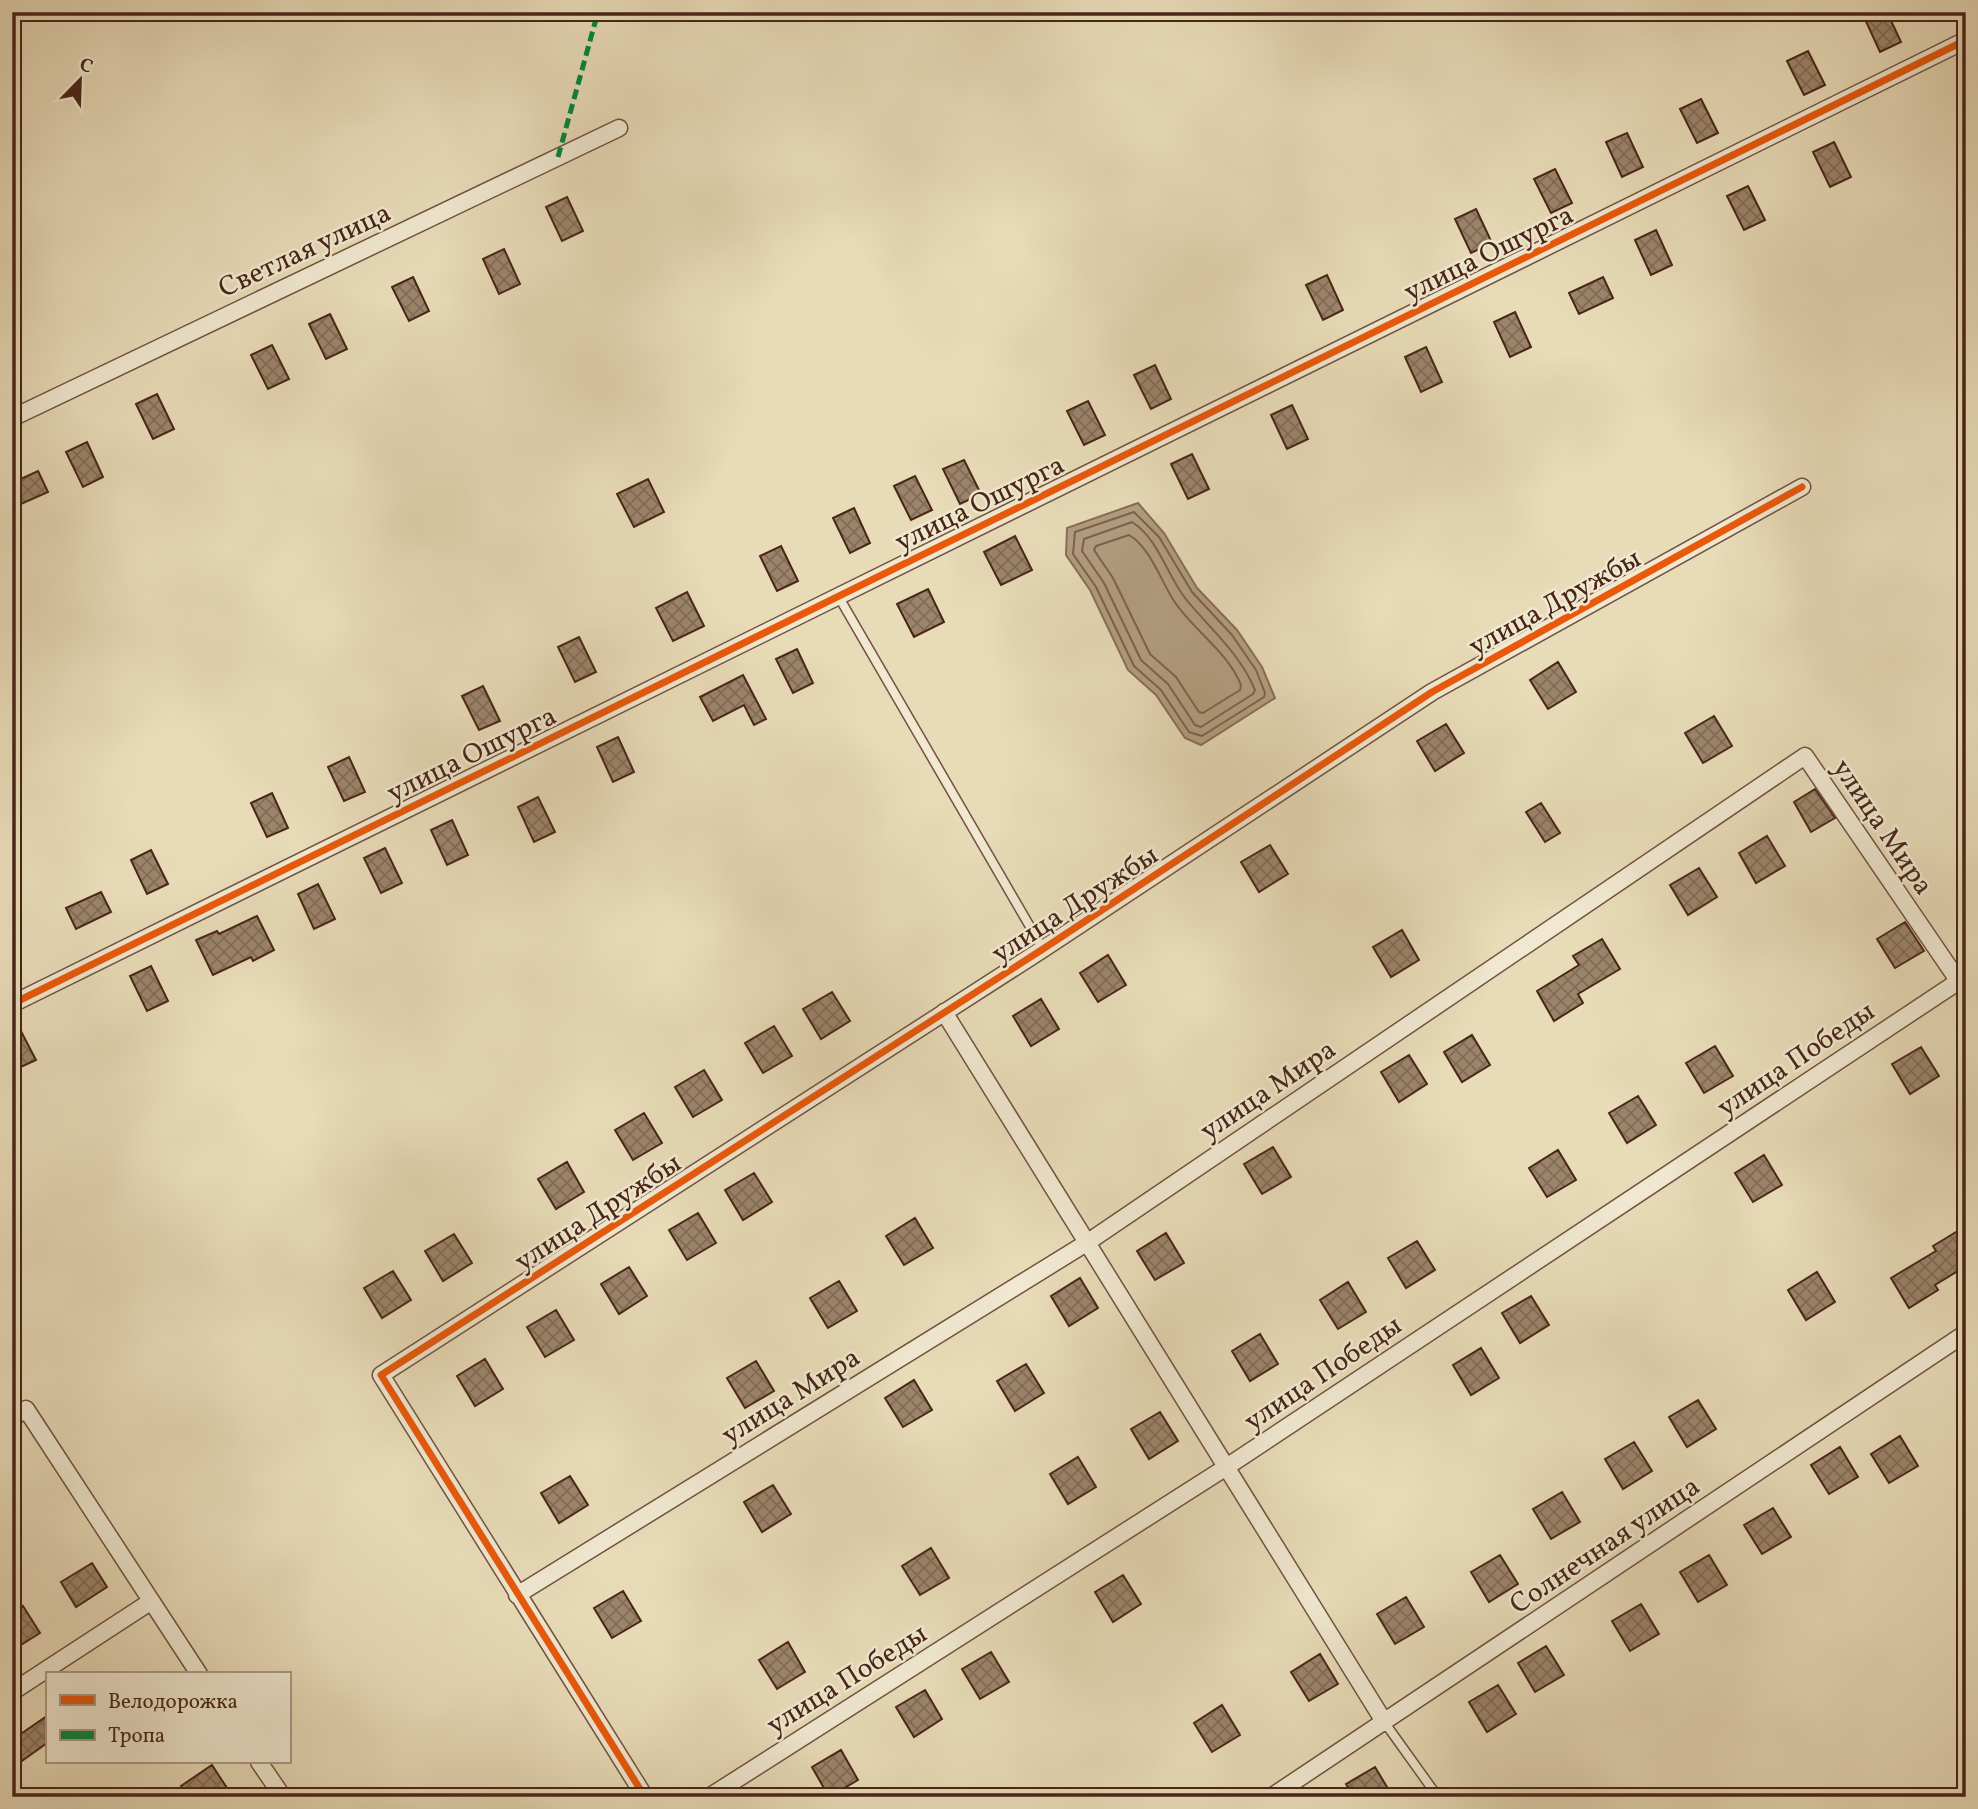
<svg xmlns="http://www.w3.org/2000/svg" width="1978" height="1809" font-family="Vollkorn,serif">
	<defs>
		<pattern id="building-cross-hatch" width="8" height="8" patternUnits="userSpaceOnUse" patternTransform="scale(1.75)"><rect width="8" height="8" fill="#9c846b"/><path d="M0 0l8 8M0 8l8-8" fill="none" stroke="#816c57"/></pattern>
	</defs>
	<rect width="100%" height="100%" fill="#e8dbb8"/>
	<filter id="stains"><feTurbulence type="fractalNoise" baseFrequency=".00286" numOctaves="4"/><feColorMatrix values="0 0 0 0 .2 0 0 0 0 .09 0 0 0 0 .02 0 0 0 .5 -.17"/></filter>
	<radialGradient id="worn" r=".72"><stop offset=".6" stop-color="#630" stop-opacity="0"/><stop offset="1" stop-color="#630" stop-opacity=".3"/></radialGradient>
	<path fill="#b29d81" stroke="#886d57" stroke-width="2" d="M1138,503l26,30 33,55 40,42 25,37 13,31 -74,47 -16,-7 -29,-43 -28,-25 -38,-80 -24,-35 1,-27z"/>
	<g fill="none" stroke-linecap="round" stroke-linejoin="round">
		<path stroke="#7e614c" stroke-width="2" d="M1134,512l25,25 33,55 40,43 24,35 9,23 -1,4 -62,39 -13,-4 -28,-42 -27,-24 -38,-79 -23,-33 2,-22z
			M1132,522c26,16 35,53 53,76 25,31 54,54 70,92l-2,4 -52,33 -6,-2 -27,-41 -27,-24 -37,-77 -22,-32 2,-12z
			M1129,535c21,12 32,46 45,66 20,30 53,50 67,84l-1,5 -37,23 -4,-1 -23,-35 -26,-23 -37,-76 -19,-28 2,-4z"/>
	</g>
	<path fill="url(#building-cross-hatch)" stroke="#492517" stroke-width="2" d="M1874,12h13l14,30 -21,10 -16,-35z
		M1808,51l17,34 -21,10 -17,-34z
		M1701,99l17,34 -21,10 -17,-34z
		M1627,133l16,34 -21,10 -16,-35z
		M1834,142l17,35 -21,10 -17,-35z
		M1555,169l17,34 -21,10 -17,-34z
		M1748,186l17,34 -21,10 -17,-34z
		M567,197l16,34 -21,10 -16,-34z
		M1476,209l16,34 -21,10 -16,-34z
		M1656,230l16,35 -21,10 -16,-35z
		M504,249l16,35 -21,10 -16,-35z
		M1327,275l16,35 -20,10 -17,-35z
		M413,277l16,34 -20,10 -17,-34z
		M1603,277l10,21 -34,16 -10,-21z
		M1515,312l16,35 -21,10 -16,-35z
		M330,314l17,35 -21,10 -17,-35z
		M272,345l17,34 -21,10 -17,-34z
		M1426,347l16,35 -21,10 -16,-35z
		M1155,365l16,34 -20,10 -17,-34z
		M157,394l17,35 -21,10 -17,-35z
		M1088,401l17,34 -21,10 -17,-34z
		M1292,405l16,34 -21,10 -16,-34z
		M87,442l16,35 -20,10 -17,-35z
		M1192,454l17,35 -21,10 -17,-35z
		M964,460l17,34 -21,10 -17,-35z
		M38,471l10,21 -36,16v-25z
		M915,476l17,34 -21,10 -17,-34z
		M648,479l16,33 -30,15 -17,-33z
		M854,508l16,35 -20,10 -17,-35z
		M1015,536l17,34 -31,15 -17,-33z
		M781,546l17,35 -21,10 -17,-35z
		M928,589l16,33 -30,15 -17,-33z
		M687,592l17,34 -31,15 -17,-33z
		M579,637l17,35 -21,10 -17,-35z
		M797,649l16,34 -20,10 -17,-34z
		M1558,662l18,30 -28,17 -18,-29z
		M743,675l23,44 -12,6 -10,-20 -31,16 -13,-24z
		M483,686l17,35 -21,9 -17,-34z
		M1714,716l18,30 -29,17 -18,-30z
		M1446,724l18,29 -29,18 -18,-30z
		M618,737l16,35 -21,10 -16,-35z
		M349,757l16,35 -21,9 -16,-34z
		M1815,789l20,29 -24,14 -17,-30z
		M272,793l16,35 -21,9 -16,-34z
		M538,797l17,35 -21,10 -16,-35z
		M1541,803l19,30 -15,9 -19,-30z
		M452,820l16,35 -21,10 -16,-35z
		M1767,836l18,30 -29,17 -17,-30z
		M1270,845l18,29 -29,18 -18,-30z
		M385,848l17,35 -21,10 -17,-35z
		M151,850l17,34 -21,10 -16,-34z
		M1699,868l18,29 -29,18 -18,-30z
		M318,884l17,35 -21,10 -16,-35z
		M101,892l10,20 -35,17 -10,-21z
		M257,916l17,34 -21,11 -2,-4 -38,18 -17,-35 21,-9 2,3z
		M1905,922l19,29 -29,17 -18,-29z
		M1402,930l17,30 -28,17 -18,-30z
		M1602,939l18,30 -42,25 5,9 -29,18 -17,-30 42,-26 -6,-9z
		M1108,955l18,30 -28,17 -18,-29z
		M151,966l17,35 -21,10 -17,-35z
		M832,992l18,29 -29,18 -18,-30z
		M1041,999l18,30 -28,17 -18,-30z
		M12,1014l24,46 -24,11z
		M774,1026l18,30 -29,17 -18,-30z
		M1472,1035l18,30 -28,17 -18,-30z
		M1715,1046l18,30 -29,17 -18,-30z
		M1921,1047l18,29 -29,18 -18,-30z
		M1409,1055l18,29 -28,18 -18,-30z
		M704,1070l18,30 -29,17 -18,-30z
		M1638,1096l18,29 -29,18 -18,-30z
		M644,1113l18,30 -29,17 -18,-30z
		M1273,1147l18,30 -29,17 -18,-30z
		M1558,1150l18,30 -29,17 -18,-29z
		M1764,1155l18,30 -29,17 -18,-29z
		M567,1162l17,30 -28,17 -18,-30z
		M754,1173l18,29 -29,18 -18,-30z
		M698,1213l18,30 -29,17 -18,-30z
		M915,1218l18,30 -29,17 -18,-29z
		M1966,1226v40l-31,19 3,5 -29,18 -18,-30 45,-27 -3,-5z
		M1166,1233l18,30 -29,17 -18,-29z
		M454,1234l18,29 -29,18 -18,-30z
		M1417,1241l18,29 -29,18 -18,-30z
		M629,1267l18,29 -28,18 -18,-30z
		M393,1271l18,29 -29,18 -18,-30z
		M1817,1272l18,30 -29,18 -18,-30z
		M1080,1278l18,30 -29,18 -18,-30z
		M839,1281l18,30 -29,17 -18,-30z
		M1348,1282l18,30 -28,17 -18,-29z
		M1531,1296l18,29 -29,18 -18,-30z
		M556,1310l18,30 -29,17 -18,-30z
		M1260,1334l18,30 -28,17 -18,-30z
		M1481,1348l18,30 -28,17 -18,-30z
		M485,1359l18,30 -28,17 -18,-30z
		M756,1361l18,30 -29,17 -18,-30z
		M1026,1364l18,29 -29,18 -18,-30z
		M914,1380l18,30 -29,17 -18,-29z
		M1698,1400l18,29 -29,18 -18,-30z
		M1160,1412l18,29 -29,18 -18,-30z
		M1900,1436l18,30 -29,17 -18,-29z
		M1634,1442l18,29 -29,18 -18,-30z
		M1840,1447l18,30 -29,17 -18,-29z
		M1078,1457l18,30 -28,17 -18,-30z
		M570,1476l18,29 -29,18 -18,-30z
		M773,1485l18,29 -29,18 -18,-30z
		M1562,1492l18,30 -29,17 -18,-30z
		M1773,1508l18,29 -29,17 -18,-29z
		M931,1548l18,30 -29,17 -18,-29z
		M1500,1555l18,29 -29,18 -18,-30z
		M1709,1555l18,30 -29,17 -18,-30z
		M92,1563l15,24 -31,20 -15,-25z
		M1123,1575l18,29 -28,18 -18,-30z
		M623,1591l18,30 -29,17 -18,-30z
		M1406,1597l18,30 -29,17 -18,-30z
		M1641,1604l18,30 -29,17 -18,-30z
		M23,1606l17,27 -19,12 -9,-13v-19z
		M788,1642l17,30 -28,17 -18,-29z
		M1546,1646l18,29 -29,17 -17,-29z
		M991,1652l18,30 -29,17 -18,-30z
		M1320,1654l18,30 -29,17 -18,-29z
		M1498,1685l18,29 -29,18 -18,-30z
		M925,1690l17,29 -28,18 -18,-30z
		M1222,1705l18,30 -28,17 -18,-29z
		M47,1716v27l-35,25v-28z
		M841,1750l17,30 -29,17 -17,-30z
		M212,1765l15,23 -13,9h-25l-8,-11z
		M1375,1767l18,30h-39l-8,-13z"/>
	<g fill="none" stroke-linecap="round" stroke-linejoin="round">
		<defs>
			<path id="lane" d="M837,594l206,355
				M1385,1723l53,74"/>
			<path id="street" d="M12,418l607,-290
				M12,1004l1954,-964
				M944,1012l441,711
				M12,1418l14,-9 173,265
				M517,1595l571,-353 717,-486 161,236
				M12,1692l138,-90
				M259,1762l24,35
				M645,1797l-264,-422 662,-426 389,-257 370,-205
				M709,1797l519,-331 731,-485
				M1271,1797l695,-464"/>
		</defs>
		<use href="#lane" stroke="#71523f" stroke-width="11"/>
		<use href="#street" stroke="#71523f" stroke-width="19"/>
		<use href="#lane" stroke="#f0e8d1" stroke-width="8"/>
		<use href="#street" stroke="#f0e8d1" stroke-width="16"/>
		<path stroke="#00873e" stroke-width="5" stroke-dasharray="10 5" stroke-linecap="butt" d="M558,157l38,-138 6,-7"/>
		<defs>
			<path id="cycleway" d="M12,1004l1954,-964
				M645,1797l-264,-422 662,-426 389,-257 370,-205"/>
		</defs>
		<use href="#cycleway" stroke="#f0e8d1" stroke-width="11"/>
		<use href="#cycleway" stroke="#e8590c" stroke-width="7"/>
	</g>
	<g text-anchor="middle" stroke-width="5" stroke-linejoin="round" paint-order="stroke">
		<g font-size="28" fill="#492517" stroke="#f0e8d1">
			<text transform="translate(304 249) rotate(-25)" y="10">Светлая улица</text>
			<text transform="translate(1488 252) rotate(-26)" y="10">улица Ошурга</text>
			<text transform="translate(979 502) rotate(-26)" y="10">улица Ошурга</text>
			<text transform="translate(1554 601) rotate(-29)" y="10">улица Дружбы</text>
			<text transform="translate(471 753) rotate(-26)" y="10">улица Ошурга</text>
			<text transform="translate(1884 826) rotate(56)" y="10">улица Мира</text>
			<text transform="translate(1074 903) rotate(-33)" y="10">улица Дружбы</text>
			<text transform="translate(1795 1058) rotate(-34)" y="10">улица Победы</text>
			<text transform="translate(1267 1089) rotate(-34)" y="10">улица Мира</text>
			<text transform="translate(597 1211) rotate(-33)" y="10">улица Дружбы</text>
			<text transform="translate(1322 1372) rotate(-34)" y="10">улица Победы</text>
			<text transform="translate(790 1395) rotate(-32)" y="10">улица Мира</text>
			<text transform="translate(1604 1544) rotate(-34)" y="10">Солнечная улица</text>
			<text transform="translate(846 1678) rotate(-32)" y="10">улица Победы</text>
		</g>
	</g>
	<rect width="1978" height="1809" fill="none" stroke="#e8dbb8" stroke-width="42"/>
	<rect x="14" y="14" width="1950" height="1781" fill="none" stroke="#492517" stroke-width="3.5"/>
	<rect x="21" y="21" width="1936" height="1767" fill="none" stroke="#492517" stroke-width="2"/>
	<rect x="46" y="1672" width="245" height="91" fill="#f0e8d1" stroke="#ad9a87" stroke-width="2"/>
	<rect x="60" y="1695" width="35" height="10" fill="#e8590c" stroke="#ad9a87" stroke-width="2"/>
	<text x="108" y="1708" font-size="21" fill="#492517">Велодорожка</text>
	<rect x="60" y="1730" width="35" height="10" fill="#00873e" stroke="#ad9a87" stroke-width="2"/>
	<text x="108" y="1742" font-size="21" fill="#492517">Тропа</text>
	<g transform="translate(80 80) rotate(23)" stroke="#f0e8d1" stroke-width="5" paint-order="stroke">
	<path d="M0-5L12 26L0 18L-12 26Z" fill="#492517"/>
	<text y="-10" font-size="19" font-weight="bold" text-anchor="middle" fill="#492517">С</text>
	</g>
	<rect width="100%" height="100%" filter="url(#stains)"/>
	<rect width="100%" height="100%" fill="url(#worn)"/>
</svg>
